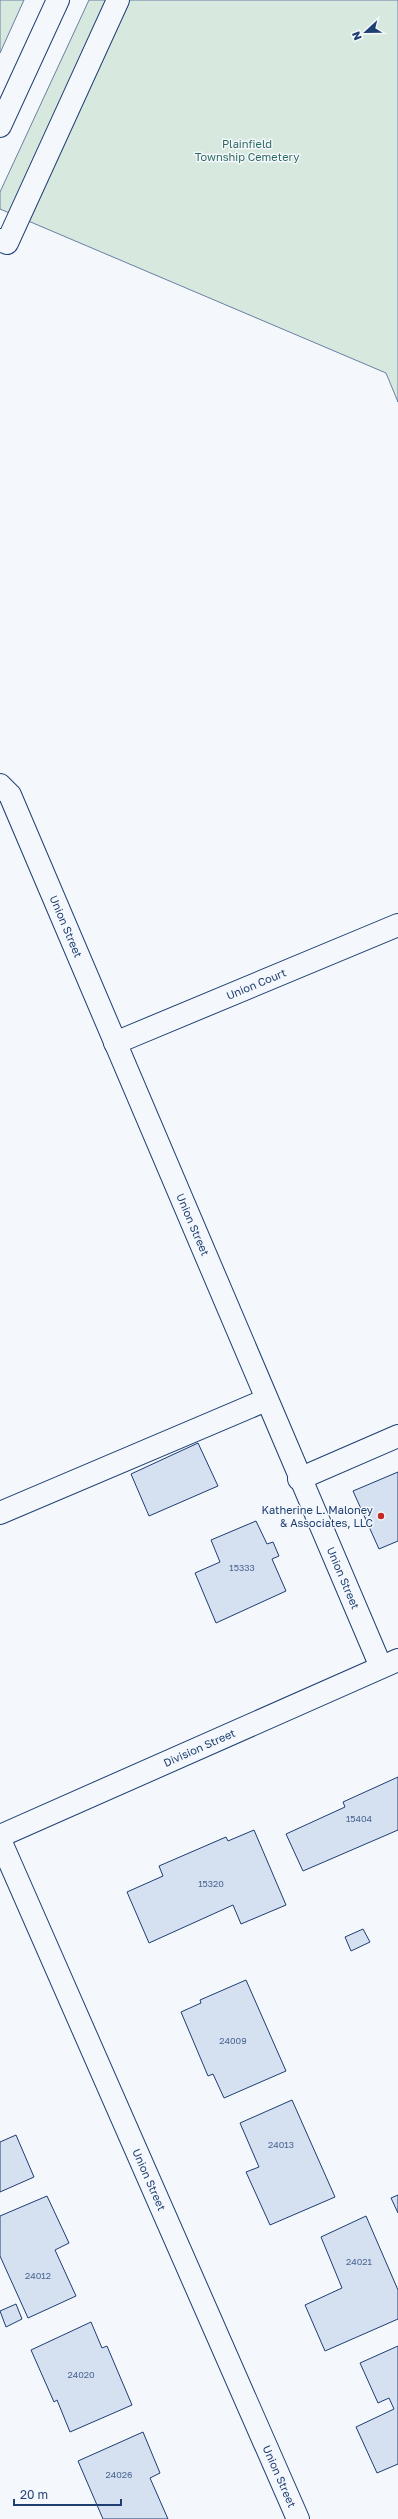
<svg xmlns="http://www.w3.org/2000/svg" width="398" height="2519" font-family="'Golos Text',sans-serif">
	<rect width="100%" height="100%" fill="#f4f7fb"/>
	<path fill="#d7e8df" stroke="#687fa3" d="M0,0h24l-24,53z
		M89,0h309v402l-12,-29 -386,-164v-17z"/>
	<path fill="#d5e0f0" stroke="#1d3f73" d="M198,1443l20,43 -69,30 -18,-42z
		M398,1472v69l-19,8 -26,-58z
		M256,1521l11,23 6,-2 6,14 -7,3 14,32 -70,32 -21,-50 25,-11 -9,-22z
		M398,1777v53l-95,41 -17,-37 59,-27 -2,-5z
		M254,1830l32,75 -45,19 -8,-19 -84,38 -22,-51 36,-16 -4,-10 67,-29 2,4z
		M363,1929l7,13 -19,9 -6,-14z
		M246,1980l40,91 -62,27 -11,-24 -5,2 -27,-64 20,-9 -1,-3z
		M292,2100l43,97 -65,28 -24,-53 13,-5 -19,-44z
		M16,2135l18,42 -34,15v-50z
		M398,2195v18l-7,-15z
		M47,2196l22,47 -14,7 21,46 -48,22 -28,-62v-40z
		M366,2216l32,74v29l-73,32 -20,-46 37,-17 -21,-51z
		M16,2304l6,15 -16,8 -6,-16z
		M91,2322l11,26 5,-2 25,59 -62,27 -13,-32 -3,2 -23,-52z
		M398,2346v118l-21,9 -21,-46 38,-18 -5,-11 -11,5 -18,-40z
		M143,2432l17,41 -10,5 18,41h-65l-25,-58z"/>
	<g fill="none" stroke-linecap="round" stroke-linejoin="round">
		<defs>
			<g id="minor">
				<path d="M0,240l7,3 111,-243"/>
				<path id="s1" d="M0,785l10,10 371,872"/>
				<path id="s2" d="M115,1043l283,-118"/>
				<path d="M299,1479l99,-43"/>
				<path d="M0,1513l266,-113"/>
				<path id="s3" d="M0,1840l298,679"/>
			</g>
			<g id="major">
				<path d="M0,126l58,-126"/>
				<path id="s4" d="M0,1836l398,-176"/>
			</g>
		</defs>
		<use href="#minor" stroke="#1d3f73" stroke-width="24"/>
		<use href="#major" stroke="#1d3f73" stroke-width="24"/>
		<use href="#minor" stroke="#f4f7fb" stroke-width="22"/>
		<use href="#major" stroke="#f4f7fb" stroke-width="22"/>
	</g>
	<circle fill="#c62828" stroke="#f4f7fb" stroke-width="1.5" cx="381" cy="1516" r="4"/>
	<g text-anchor="middle" stroke-width="3" stroke-linejoin="round" paint-order="stroke">
		<g font-size="9" fill="#4b6792">
			<text x="242" y="1571">15333</text>
			<text x="359" y="1822">15404</text>
			<text x="211" y="1887">15320</text>
			<text x="233" y="2044">24009</text>
			<text x="281" y="2148">24013</text>
			<text x="359" y="2265">24021</text>
			<text x="38" y="2279">24012</text>
			<text x="81" y="2378">24020</text>
			<text x="119" y="2478">24026</text>
		</g>
		<g font-size="11" fill="#2c6c60" stroke="#f4f7fb">
			<text x="247" y="148">Plainfield<tspan x="247" dy="13">Township Cemetery</tspan></text>
		</g>
		<g font-size="11" fill="#1d3f73" stroke="#f4f7fb">
			<text dy="4" stroke="none"><textPath href="#s1" startOffset="157">Union Street</textPath></text>
			<text dy="4" stroke="none"><textPath href="#s2" startOffset="153">Union Court</textPath></text>
			<text dy="4" stroke="none"><textPath href="#s1" startOffset="481">Union Street</textPath></text>
			<text dy="4" stroke="none"><textPath href="#s1" startOffset="865">Union Street</textPath></text>
			<text dy="4" stroke="none"><textPath href="#s4" startOffset="218">Division Street</textPath></text>
			<text dy="4" stroke="none"><textPath href="#s3" startOffset="371">Union Street</textPath></text>
			<text dy="4" stroke="none"><textPath href="#s3" startOffset="695">Union Street</textPath></text>
		</g>
		<g font-size="11" fill="#1d3f73" stroke="#f4f7fb" text-anchor="end">
			<text x="373" y="1514">Katherine L. Maloney<tspan x="373" dy="13">&amp; Associates, LLC</tspan></text>
		</g>
	</g>
	<g transform="translate(366 32) rotate(248)" stroke="#f4f7fb" stroke-width="3" paint-order="stroke">
	<path d="M0-3L7 15L0 10L-7 15Z" fill="#1d3f73"/>
	<text y="-6" font-size="11" font-weight="bold" text-anchor="middle" fill="#1d3f73">N</text>
	</g>
	<path d="M14 2499v6h107v-6" fill="none" stroke="#1d3f73" stroke-width="2"/>
	<text x="20" y="2499" font-size="12" fill="#1d3f73" stroke="#f4f7fb" stroke-width="3" paint-order="stroke">20 m</text>
</svg>
